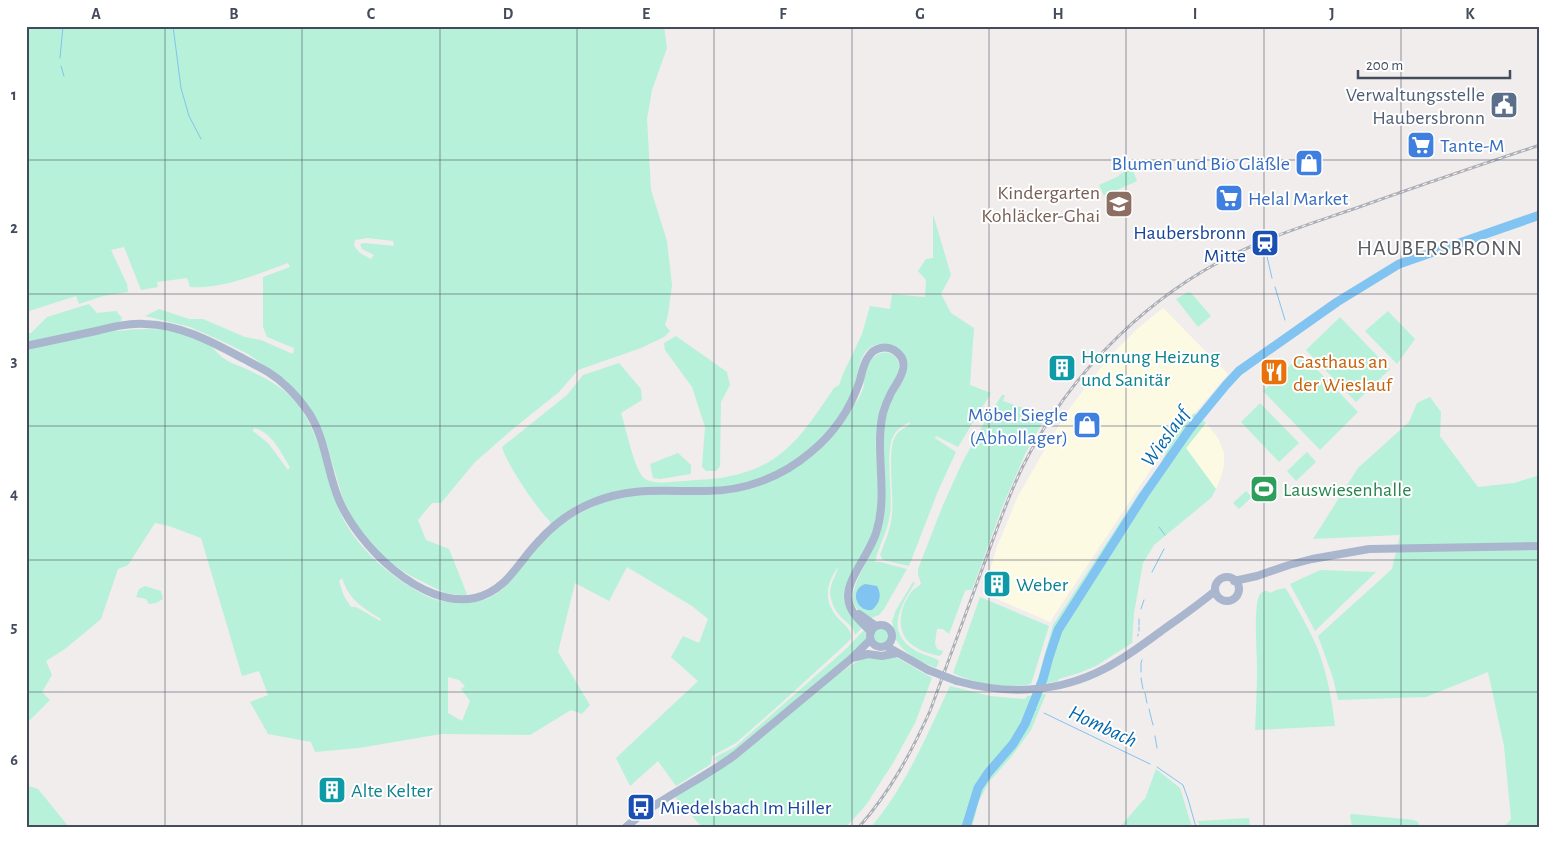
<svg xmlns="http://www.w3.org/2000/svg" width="1566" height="853" font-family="'Alegreya Sans',sans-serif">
	<rect width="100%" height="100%" fill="#f0edec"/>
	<path fill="#fdfae3" d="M1163,308l65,66 -61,71 -117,177 -67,-29 14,-46 21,-51 48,-83 43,-56 28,-28z
		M1206,423l12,15 6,15v12l-3,12 -5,12 -30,-41z"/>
	<path fill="#b7f1d9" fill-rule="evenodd" d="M26,26h638l3,22 -15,42 -5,29 4,71 16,51 5,44 -4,30 -3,10 5,6 -6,6 -23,11 -63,22 -19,22 -45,36 -39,34 -34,41h-9l-14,17 8,20 23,9 18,45 -1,2 -21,-3 -36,-18 -21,-14 -18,-18 -17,-24 -10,-20 -16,-54 -10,-26 -30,-38 -39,-27 -24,-12 -34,-15 -45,-11 14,-7 30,10h14l42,18 16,3 32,14 1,-6 -27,-11 -4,-10v-50l27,-10 -2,-4c-31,11 -64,26 -98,24l-3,-9 -30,4 1,5 -17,3 -17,-43 -13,3 16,34 1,8 -25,4 -24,8 -3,-8 -50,16zM368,238l25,3 1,5 -29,-3 -5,1 2,5 12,6 -3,4 -11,-6 -6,-7 1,-6z
		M1131,166l6,15 -33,15 -5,-11 18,-8z
		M933,214l18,61 -10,19 10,19 23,15 -4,57 21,8 -33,54 -22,-11 -1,2 21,14 -18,39 -29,75 -26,-6 -3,-5c5,-13 11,-27 12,-41 2,-19 -5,-64 3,-77 3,-6 9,-9 14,-12l1,-3c-7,3 -14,8 -17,15 -8,14 0,58 -3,77 -2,17 -11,31 -15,48h5l27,7 -23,40 -5,6 -11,4c-5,-5 -13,-10 -15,-17 -4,-16 23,-53 28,-73 8,-38 -4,-78 5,-116 4,-16 25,-36 21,-51 -3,-15 -22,-23 -36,-15 -14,9 -12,30 -19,44 -9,21 -23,43 -41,58 -7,5 -14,11 -21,16 -18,11 -47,20 -68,23 -17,2 -35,1 -52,1 -12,0 -36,-1 -46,1 -7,2 -14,7 -20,10 -18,9 -36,18 -54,27v-6c-12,-10 -44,-58 -48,-74l65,-52 16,-20 36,-12 22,26 1,11 -21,13c5,15 13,56 23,65 10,8 29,3 41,3 13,-2 28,-1 41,-4 58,-10 78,-45 108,-89l5,-3 4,-11 19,-40 8,-28 20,3 2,-15 33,3 1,-17 -8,-9 8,-12 7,-1z
		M1188,292l3,1 20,23 -13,11 -22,-28z
		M89,304l8,9 19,-2 6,7 -5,13c33,-4 64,-4 93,15 6,4 9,10 15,13 5,4 12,6 17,8 21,10 42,19 56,38 21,28 26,62 37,94 13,43 56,81 96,99 10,4 22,5 33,5 36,-1 45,-21 64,-46 7,-8 15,-17 23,-24 14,-12 30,-21 46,-28 37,-16 71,-9 110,-10 50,-1 99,-25 130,-65 7,-8 10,-16 16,-24 2,-3 4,-5 6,-8 2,-4 4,-9 5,-13 -4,-13 11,-39 27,-31 5,2 8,7 8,12 0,10 -8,19 -12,28 -4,9 -7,20 -9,29 -5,20 -1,41 0,61 1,25 -3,48 -14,70 -17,34 -35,40 -1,73l-8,8c-2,-8 -6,-11 -12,-16 -9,-8 -15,-22 -12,-33 2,-7 6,-13 7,-19 -12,17 -15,34 0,51 6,7 13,10 13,20l-3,4 -70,64 -42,37 -24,13 -1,8 -35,22 -18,-25 -28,25 -14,-28 82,-77 -27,-24 12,-21 16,7 9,-24 -16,-13 -65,-39 -18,34 -34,-18 -17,69 32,53 -8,9 -11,-4 -41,25 -89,-1 -82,14 -44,4 -4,-10 -43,-8 -18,-32 18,-7 -9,-24 -17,5 -41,-138 -32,-12 -14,-3 -27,42 -10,4 -17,50 -36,30 -19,12 6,14 -10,17 8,8 -24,24v-390l5,-1 16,-16zM254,428c18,4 27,25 36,39l-2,3 -20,-27 -15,-12zM342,578c7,22 20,29 39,41l-1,2 -24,-14h-5l-7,-11 -5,-15zM448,677l11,3 6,6 -4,3 9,12 -8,20 -14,-8z
		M1388,311l27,28 -18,25 -32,-33z
		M1340,317l50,52 -34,33 -50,-52z
		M676,336l51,36 3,13 -9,17 -1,64 -4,5h-10l-4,-4 3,-40 -13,-40 -27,-37 -1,-7z
		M1302,354l56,58 -38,38 -57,-59z
		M1002,395h3l-2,6 43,15 -21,38 -24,56 -29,80h-5l-2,1 -16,43 -6,-5h-6l-2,14 2,6 6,2 -1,3 -3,2c-7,-2 -16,-4 -22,-8 -23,-12 -19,-39 -5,-57 3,-3 6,-4 9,-7l-3,-10v-5l25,-64 19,-42 22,-40z
		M1430,397l11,15 -1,24 38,51 36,-4 26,-8v352h-36l7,-8 -7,-73 -16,-74 -62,25 -88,3 -5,-22 -15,-42 74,-67 8,-34 -87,4 45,-71 51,-46 8,-19z
		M1260,403l39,40 -20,19 -38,-40z
		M1194,413l12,10 -20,25 30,41 -5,9 -57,47 -11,18 -9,50 -2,30 -36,23 -17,7 -20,6 -1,2 -22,4 17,-60 84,-129 23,-31 14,-28z
		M1307,452l9,10 -20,19 -9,-10z
		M678,453l13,12v9l-31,5 -7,-1 -3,-14z
		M1246,491l6,6 -13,12 -6,-6z
		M1320,570l56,2 -61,59 -25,-47z
		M913,582l2,1c-14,22 -30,47 -2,66 7,5 17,7 25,11l1,2 -3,6 -21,-9 -13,-11 -6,-8 -4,-19 4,-11z
		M145,586l16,5 2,8 -7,4 -7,1 -3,-5 -10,-2 3,-8z
		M1285,588l3,4c10,18 21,37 29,55 10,26 15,52 18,79l-80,4c1,-21 2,-41 2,-62 0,-16 -4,-63 3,-74 3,-3 4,-3 7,-3l3,2 6,-3z
		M980,597l69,29 -18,58c-25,5 -56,0 -78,-11z
		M873 636a8 8 0 1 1 16 0a8 8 0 1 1-16 0Z
		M865,629c5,11 -4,16 -11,23l-117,98 -18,12 -3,-1 -1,-3 2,-2 18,-9 112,-99z
		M867,657h29l36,21 -17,45 -22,40 -27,42 -20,22h-144l-27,-30 152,-115 29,-20z
		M950,686l40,10 35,3 2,-3 19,-2 -15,36 -19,26 -23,26 -10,19 -7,26h-101c35,-41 56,-92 79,-141z
		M1156,769l24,19 12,39h-72l24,-28h1z
		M26,785l12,4 31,38h-43z
		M1352,814l62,6 4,2 2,5h-68l-2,-12z
		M1249,818l1,9h-50l-2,-6z"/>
	<path fill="#81c3f1" d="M865,584l12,2c5,9 3,17 -5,24 -16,2 -23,-20 -7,-26z"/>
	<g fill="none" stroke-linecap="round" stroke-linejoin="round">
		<path stroke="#81c3f1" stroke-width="1" d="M173,26l8,62 8,28 12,23
			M60,58l3,-32
			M61,66l3,10
			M1266,252l6,26
			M1275,287l10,33
			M1159,527l6,8
			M1152,572l12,-23
			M1141,609l3,-9
			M1139,625v-6
			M1139,631v-4
			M1138,634v2
			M1141,672v-9l1,-3
			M1141,678l2,11
			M1145,693l2,10
			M1032,708l4,2
			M1149,709l4,16
			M1044,713l106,51
			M1155,736l2,12
			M1157,767l26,18 5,14 8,28"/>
		<path stroke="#81c3f1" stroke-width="9" d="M966,827l12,-39 10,-15 25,-29 12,-20 18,-45 6,-22 9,-27 86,-135 45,-65 37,-45 13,-14 98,-69 62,-38 141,-49"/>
		<path stroke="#aab5ce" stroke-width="8" d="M26,346c23,-5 46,-10 70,-15 16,-4 32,-8 49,-7 37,1 67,18 99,35 15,8 30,15 42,27 9,8 16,17 23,27 17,27 18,59 30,87 19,45 82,109 136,98 31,-7 42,-34 62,-55 16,-18 36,-33 57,-41 40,-16 72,-10 113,-11 38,0 75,-14 104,-39 22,-18 39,-43 48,-69 3,-9 4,-20 10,-27 5,-8 16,-11 25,-6 19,12 5,30 -3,43 -3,6 -6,13 -8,20 -9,39 6,81 -7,120 -6,20 -29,46 -28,64 1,16 13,24 23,35
			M1215 589a12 12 0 1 1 24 0a12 12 0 1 1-24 0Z
			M1234,581l23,-5 32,-11 23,-6 57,-10 171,-3
			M859,614l17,12
			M870 636a11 11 0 1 1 22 0a11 11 0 1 1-22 0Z
			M886,646l42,24
			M852,658l16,-4 14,2 15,-3
			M957,681c50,14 102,12 149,-13 19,-10 36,-23 54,-36 18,-13 37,-26 55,-41
			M626,827c33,-29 74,-46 109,-72l117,-97 18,-18"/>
		<defs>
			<path id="rail" d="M859,827c31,-35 52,-74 71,-116 18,-49 36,-98 54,-147 12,-32 23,-65 38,-96 48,-97 131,-179 230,-222 36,-16 73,-27 110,-40 59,-21 118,-41 178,-61"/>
		</defs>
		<use href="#rail" stroke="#aeb0b8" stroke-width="3"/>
		<use href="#rail" stroke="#fff" stroke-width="1" stroke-dasharray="4" stroke-linecap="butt"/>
		<path stroke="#aab5ce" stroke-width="8" d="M928,670l29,11"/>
	</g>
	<path fill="none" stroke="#444b5b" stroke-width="1" stroke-opacity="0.55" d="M165,26v801M302,26v801M440,26v801M577,26v801M714,26v801M852,26v801M989,26v801M1126,26v801M1264,26v801M1401,26v801M26,160h1514M26,294h1514M26,426h1514M26,560h1514M26,692h1514"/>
	<defs>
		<symbol id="civic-square" viewBox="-11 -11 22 22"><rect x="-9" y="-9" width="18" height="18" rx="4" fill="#5c6f8a" stroke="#fff"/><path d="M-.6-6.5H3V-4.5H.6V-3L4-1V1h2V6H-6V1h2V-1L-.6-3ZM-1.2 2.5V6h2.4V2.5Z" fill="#fff"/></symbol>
		<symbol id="supermarket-square" viewBox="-11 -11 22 22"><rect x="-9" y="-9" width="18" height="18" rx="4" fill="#3f7fe0" stroke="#fff"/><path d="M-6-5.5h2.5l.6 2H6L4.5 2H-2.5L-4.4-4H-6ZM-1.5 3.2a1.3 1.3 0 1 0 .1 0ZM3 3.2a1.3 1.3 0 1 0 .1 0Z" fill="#fff"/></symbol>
		<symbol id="shop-square" viewBox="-11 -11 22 22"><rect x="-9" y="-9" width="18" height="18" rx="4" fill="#3f7fe0" stroke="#fff"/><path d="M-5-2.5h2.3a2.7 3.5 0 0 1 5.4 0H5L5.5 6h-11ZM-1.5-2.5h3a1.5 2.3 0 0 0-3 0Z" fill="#fff"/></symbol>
		<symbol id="school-square" viewBox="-11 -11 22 22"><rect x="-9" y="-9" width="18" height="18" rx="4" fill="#8d6e63" stroke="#fff"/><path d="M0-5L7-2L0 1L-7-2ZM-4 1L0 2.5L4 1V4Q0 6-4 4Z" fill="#fff"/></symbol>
		<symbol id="station-square" viewBox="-11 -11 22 22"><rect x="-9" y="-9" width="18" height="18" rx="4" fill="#1a4fb4" stroke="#fff"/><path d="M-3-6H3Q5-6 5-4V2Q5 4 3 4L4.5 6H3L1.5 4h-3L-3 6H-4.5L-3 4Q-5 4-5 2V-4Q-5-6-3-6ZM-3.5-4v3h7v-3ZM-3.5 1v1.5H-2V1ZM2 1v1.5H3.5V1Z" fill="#fff"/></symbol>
		<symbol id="building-square" viewBox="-11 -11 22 22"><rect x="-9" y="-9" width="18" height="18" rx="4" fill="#0f9aa8" stroke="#fff"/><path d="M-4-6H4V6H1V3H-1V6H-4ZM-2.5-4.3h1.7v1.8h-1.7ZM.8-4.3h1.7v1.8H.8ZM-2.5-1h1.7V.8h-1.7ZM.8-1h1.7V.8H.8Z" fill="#fff"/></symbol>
		<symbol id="restaurant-square" viewBox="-11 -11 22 22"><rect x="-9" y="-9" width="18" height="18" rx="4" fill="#e8710a" stroke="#fff"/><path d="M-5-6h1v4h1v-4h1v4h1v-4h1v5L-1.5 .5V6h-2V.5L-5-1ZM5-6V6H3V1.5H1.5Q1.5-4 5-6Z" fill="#fff"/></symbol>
		<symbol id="stadium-square" viewBox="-11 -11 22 22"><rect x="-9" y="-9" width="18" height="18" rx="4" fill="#2e9e5b" stroke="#fff"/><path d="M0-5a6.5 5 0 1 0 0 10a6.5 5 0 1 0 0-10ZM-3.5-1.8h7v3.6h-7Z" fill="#fff"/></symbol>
		<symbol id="bus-square" viewBox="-11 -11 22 22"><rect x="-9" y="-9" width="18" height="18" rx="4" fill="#1a4fb4" stroke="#fff"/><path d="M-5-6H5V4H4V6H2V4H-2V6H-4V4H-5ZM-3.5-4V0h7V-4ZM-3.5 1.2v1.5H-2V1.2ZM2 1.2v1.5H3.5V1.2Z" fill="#fff"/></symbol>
	</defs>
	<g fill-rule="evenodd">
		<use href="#civic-square" x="1488" y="89" width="32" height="32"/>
		<use href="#supermarket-square" x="1405" y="129" width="32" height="32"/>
		<use href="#shop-square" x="1293" y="147" width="32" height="32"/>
		<use href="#supermarket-square" x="1213" y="182" width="32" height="32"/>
		<use href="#school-square" x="1103" y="188" width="32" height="32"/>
		<use href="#station-square" x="1249" y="227" width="32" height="32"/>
		<use href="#building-square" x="1046" y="352" width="32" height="32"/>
		<use href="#restaurant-square" x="1258" y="356" width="32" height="32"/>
		<use href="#shop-square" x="1071" y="409" width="32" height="32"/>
		<use href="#stadium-square" x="1248" y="473" width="32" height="32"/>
		<use href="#building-square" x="981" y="568" width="32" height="32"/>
		<use href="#building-square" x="316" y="774" width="32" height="32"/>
		<use href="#bus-square" x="625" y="791" width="32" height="32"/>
	</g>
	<g text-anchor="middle" stroke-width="4" stroke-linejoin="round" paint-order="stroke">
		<g font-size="20" fill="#4e5e75" stroke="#fff" text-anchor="end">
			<text x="1485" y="101">Verwaltungsstelle<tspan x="1485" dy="23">Haubersbronn</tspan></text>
		</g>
		<g font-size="20" fill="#366cbe" stroke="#fff" text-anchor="start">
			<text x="1440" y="152">Tante-M</text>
			<text x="1290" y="170" text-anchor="end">Blumen und Bio Gläßle</text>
			<text x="1248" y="205">Helal Market</text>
			<text x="1068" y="421" text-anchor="end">Möbel Siegle<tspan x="1068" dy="23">(Abhollager)</tspan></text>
		</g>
		<g font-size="20" fill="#785e54" stroke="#fff" text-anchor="end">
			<text x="1100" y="199">Kindergarten<tspan x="1100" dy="23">Kohläcker-Ghai</tspan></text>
		</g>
		<g font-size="20" fill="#164399" stroke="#fff" text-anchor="end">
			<text x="1246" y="239">Haubersbronn<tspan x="1246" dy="23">Mitte</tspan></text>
			<text x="660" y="814" text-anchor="start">Miedelsbach Im Hiller</text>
		</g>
		<g font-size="20" fill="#0d838f" stroke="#fff" text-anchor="start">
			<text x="1081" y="363">Hornung Heizung<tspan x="1081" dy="23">und Sanitär</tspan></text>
			<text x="1016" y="591">Weber</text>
			<text x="351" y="797">Alte Kelter</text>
		</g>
		<g font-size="20" fill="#c56008" stroke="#fff" text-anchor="start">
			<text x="1293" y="368">Gasthaus an<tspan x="1293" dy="23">der Wieslauf</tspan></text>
		</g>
		<g font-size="20" fill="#27864d" stroke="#fff" text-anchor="start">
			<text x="1283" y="496">Lauswiesenhalle</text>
		</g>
		<g font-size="21" font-style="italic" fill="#0468ae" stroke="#fff">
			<text transform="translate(1165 437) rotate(-54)" y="7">Wieslauf</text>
			<text transform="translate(1103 726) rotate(25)" y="7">Hombach</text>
		</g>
		<g font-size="22" letter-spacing="1" fill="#595b62" stroke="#fff">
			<text x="1440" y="255">HAUBERSBRONN</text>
		</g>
	</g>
	<rect width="1566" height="853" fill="none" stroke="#ffffff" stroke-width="55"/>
	<path d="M1358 70v8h152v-8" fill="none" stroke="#444b5b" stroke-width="2.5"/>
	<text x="1366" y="70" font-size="15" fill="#444b5b" stroke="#ffffff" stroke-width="4" paint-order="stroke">200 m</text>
	<rect x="28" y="28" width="1510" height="798" fill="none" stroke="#444b5b" stroke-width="2"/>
	<g font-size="16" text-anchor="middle" font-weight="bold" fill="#444b5b">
		<text x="96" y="19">A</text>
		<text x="234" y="19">B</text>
		<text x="371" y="19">C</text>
		<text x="508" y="19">D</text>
		<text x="646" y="19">E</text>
		<text x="783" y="19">F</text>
		<text x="920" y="19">G</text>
		<text x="1058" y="19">H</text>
		<text x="1195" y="19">I</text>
		<text x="1332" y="19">J</text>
		<text x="1470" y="19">K</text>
		<text x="14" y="100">1</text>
		<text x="14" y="233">2</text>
		<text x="14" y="366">3</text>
		<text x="14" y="499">4</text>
		<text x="14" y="632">5</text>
		<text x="14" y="765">6</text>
	</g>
</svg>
